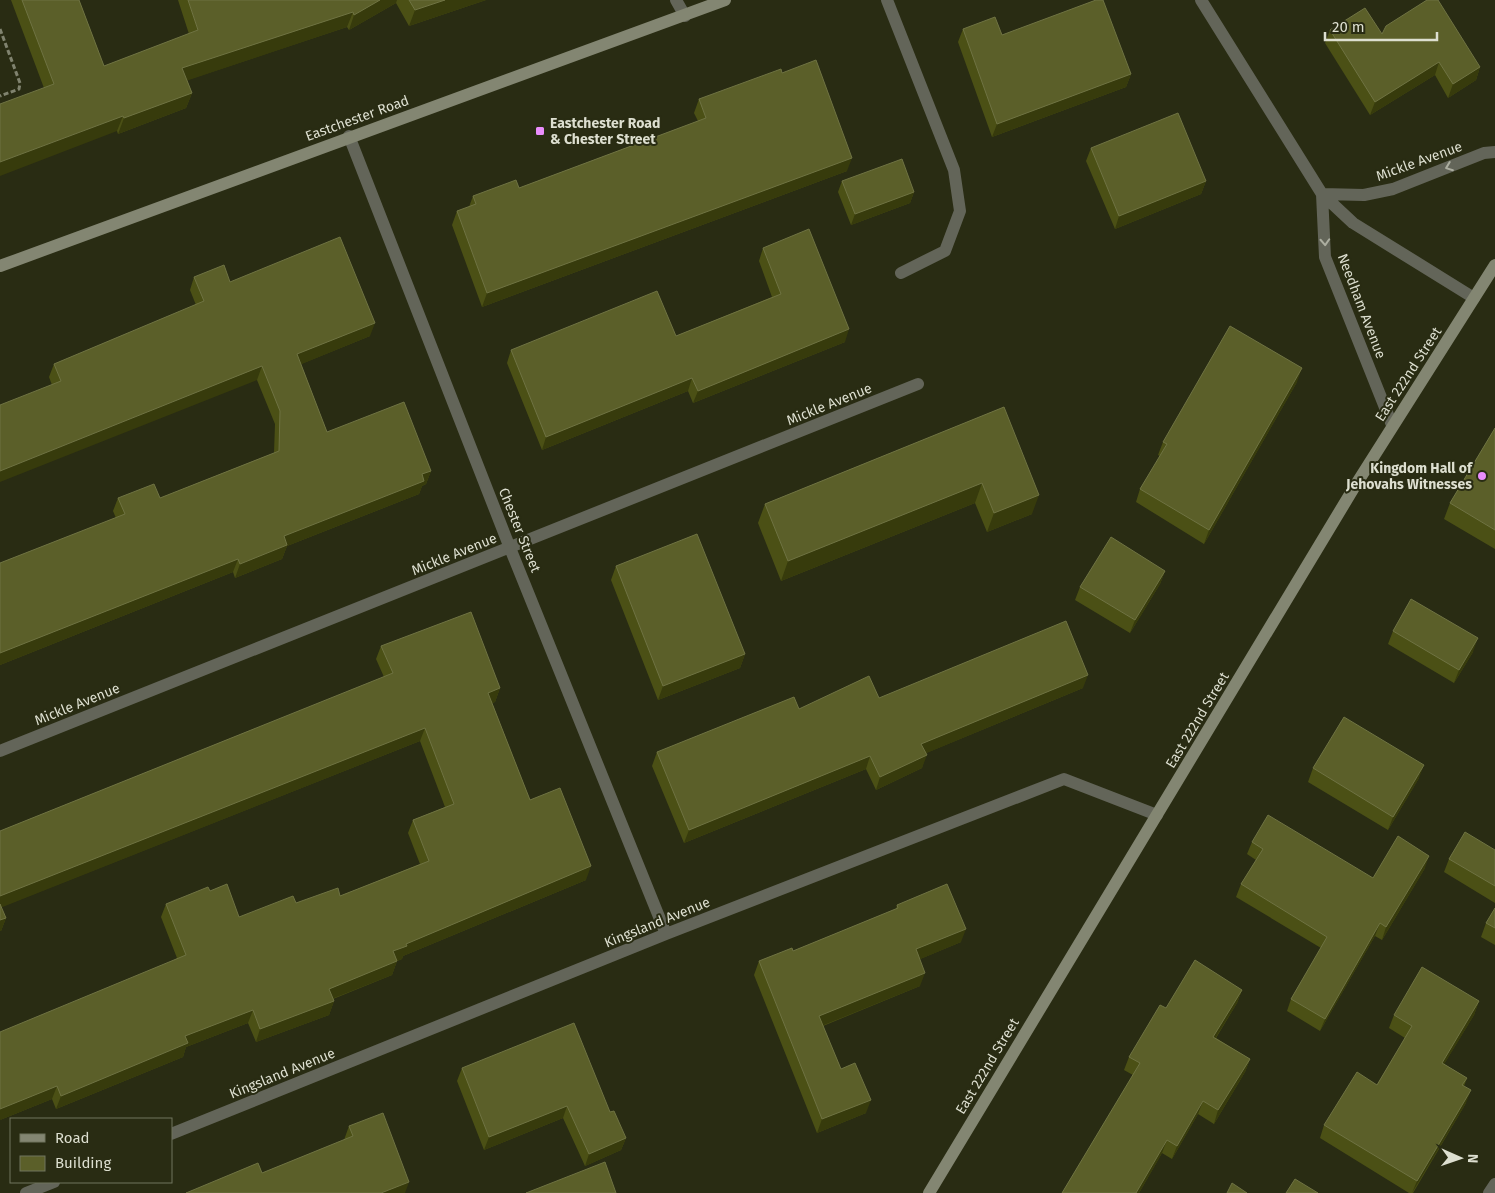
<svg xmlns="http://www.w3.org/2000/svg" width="1495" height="1193" font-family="'Fira Sans',sans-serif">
	<rect width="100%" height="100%" fill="#292c13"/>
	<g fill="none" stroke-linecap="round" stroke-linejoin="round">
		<path stroke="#80836f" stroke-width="3" stroke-dasharray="5 2.5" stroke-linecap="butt" d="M0,29l20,54 -1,6 -19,7"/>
		<path stroke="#636559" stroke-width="12" d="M887,0l67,170 6,41 -15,40 -44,22"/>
		<path stroke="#636559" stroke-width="12" d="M676,0l9,16
			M1201,0l121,194 31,29 121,75
			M349,136l161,412 156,386
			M1322,194l3,63 67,168
			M1322,194l42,1 29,-6 91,-36 11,-1
			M0,751l918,-367
			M171,1134l495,-200 398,-155 93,36
			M26,1193l28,-11
			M1489,1193l6,-9"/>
		<path stroke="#838672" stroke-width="12" d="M0,266l725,-266
			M929,1193l426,-707 140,-221"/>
	</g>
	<path fill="#4b5015" d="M11,0h68l25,66 85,-32 -11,-34h308l-77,26 -13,-23 -47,27 -2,-3 -160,53 5,13 -6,15 -68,26 -1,-3 -73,-43z
		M963,29l39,6 129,39 -5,13 -134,50 -34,-95z
		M1330,30l52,4 98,33 -4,13 -28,18 -13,-23 -65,40 -45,-72z
		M782,73l65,98 -365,136 -30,-82 5,-14 12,-4 4,-11 46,-8 179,-67 -4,-8 5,-14z
		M1091,148l115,33 -5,13 -86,35 -29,-68z
		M842,181l72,11 -4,11 -59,22 -13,-33z
		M763,248l82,94 -152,61 -5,-12 -146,59 -35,-87 4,-13 165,-14 96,-39 -13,-36z
		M194,277l36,5 140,54 -69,28 26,68 104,39 -5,13 -4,2 -3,8 -132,52 -5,13 -47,19 -2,-6 -233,93v-102l116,-45 -3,-7 5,-13h42l114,-45 1,-29 -18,-44 -205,5 -3,-8 5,-13 142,-59 -6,-15z
		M1297,382l-93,162 -68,-42 4,-13 20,-33 -2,-1 5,-13z
		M1004,407l28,107 -45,18 -12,-29 -194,78 -23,-58 7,-19z
		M1495,428v121l-51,-30 6,-16z
		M616,566l129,88 -5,14 -82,32 -47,-120z
		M1165,571l-5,13 -30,49 -55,-33 5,-13z
		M1393,631l80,21 -19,31 -66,-39z
		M381,646l119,42 -5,14 -3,1 38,97 56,80 -183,76 -1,3 -5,2 -5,14 -59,24 1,2 -5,14 -73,27 -8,-19 -62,24 -3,10 -127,52 -4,-10 -52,21 177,-162 -16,-41 5,-13 44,-13 29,26 57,-14 44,-7 80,-32 -12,-31 5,-13 32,-13 -25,-66 -419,166 5,11 -5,13 -1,-100 384,-154 -8,-18z
		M1083,688l-157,65 -4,15 -46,22 -10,-21 -182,74 -32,-77 5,-14 142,-43 80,-11z
		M1313,768l106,10 -31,52 -80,-48z
		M1252,842l121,36 52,-10 -43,72 -7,-4 -55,95 -33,-20 4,-12 30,-51 -85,-51 5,-13 15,-24 -9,-6z
		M1495,850v53l-51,-31 5,-13z
		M897,905l64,37 -41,17v27l-97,40 18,43 25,44 -49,20 -63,-158 5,-14 34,-10 103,-42z
		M1495,908v37l-14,-8 5,-14z
		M1242,990l-5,13 -21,35 34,21 -5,13 -31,52 -16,-10 -26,45 -10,-6 -23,40h-77l71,-118 -9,-5 5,-13 37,-49z
		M1479,1001l-5,14 -30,49 23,14 -3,8 2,17 -53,90h-4l-89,-55 4,-13 53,-40 28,-47 -16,-10 5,-13z
		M462,1068l148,44 16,26 -5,12 -36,16 -22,-48 -79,32 -27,-69z
		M349,1126l56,67 -143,-20 82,-33z"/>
	<path fill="#373b0c" d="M380,0h17l-1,3 -47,27 5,-15z
		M445,0h41l-77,26 6,-16z
		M353,12l-6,15 -170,57 5,-16z
		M1439,62l-4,13 -65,40 5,-13z
		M1480,67l-4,13 -28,18 5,-14z
		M1131,74l-5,13 -134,50 5,-13z
		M192,93l-6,15 -68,26 6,-16z
		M123,116l-6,15 -117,45v-14z
		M852,158l-5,13 -365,136 5,-14z
		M1206,181l-5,13 -86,35 4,-13z
		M914,192l-4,11 -59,22 4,-11z
		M375,323l-5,13 -78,32 5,-14z
		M849,329l-4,13 -152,61 5,-12z
		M262,366l-5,14 -257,102v-11z
		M1302,368l-5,14 -93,162 5,-14z
		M692,378l-4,13 -146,59 4,-13z
		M431,471l-5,13 -4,2 -3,8 -132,52 -5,13 -47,19 5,-14 44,-28 138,-62z
		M982,483l-7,20 -194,78 7,-20z
		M1039,495l-7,19 -45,18 7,-19z
		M238,559l-5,13 -233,93v-12z
		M1165,571l-5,13 -30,49 5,-13z
		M1478,638l-5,14 -19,31 5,-13z
		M745,654l-5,14 -82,32 5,-14z
		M1088,675l-5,13 -166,69 4,-13z
		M500,688l-5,14 -12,4 5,-13z
		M425,728l-5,13 -420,167v-12z
		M927,755l-5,13 -46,22 4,-13z
		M870,756l-4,13 -182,74 5,-13z
		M1424,765l-5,13 -31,52 5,-13z
		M1429,856l-4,12 -43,72 4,-13z
		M591,866l-5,14 -183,76 -1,3 -14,6 5,-14 13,-7z
		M6,918l-5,13h-1v-11z
		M1380,923l-5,13 -55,95 5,-12z
		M966,929l-5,13 -50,21 5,-14z
		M397,961l-5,14 -68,27 5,-13z
		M925,973l-5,13 -106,43 5,-13z
		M1242,990l-5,13 -29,47 5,-13z
		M334,1001l-5,14 -73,27 4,-13z
		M1479,1001l-5,14 -37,61 5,-13z
		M253,1010l-5,13 -62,24 -3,10 -127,52 5,-13 124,-60z
		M1250,1059l-5,13 -31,52 4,-14z
		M57,1086l-5,13 -52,21v-11z
		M1471,1090l-5,13 -54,90 5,-12z
		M871,1100l-5,13 -49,20 5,-14z
		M1203,1101l-5,13 -26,45 5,-13z
		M567,1106l-4,12 -79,32 5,-13z
		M626,1138l-5,12 -36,16 4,-12z
		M1167,1140l-5,13 -23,40h-3z
		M409,1182l-4,11h-24z"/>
	<path fill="#5b5f29" stroke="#6f7343" d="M22,0h57l25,66 94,-36 -10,-30h192l-26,15 -1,-3 -171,56 10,25 -68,25 -1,-2 -123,46v-58l54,-20z
		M409,0h36l-30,10z
		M1096,0h7l28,74 -134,50 -34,-95 32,-12 7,18z
		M1427,0h11l42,67 -27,17 -14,-22 -64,40 -45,-72 35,-22 17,26 4,-8z
		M816,60l36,98 -365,135 -30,-82 19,-7 -3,-8 43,-16 3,8 187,-70 -7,-19 82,-30 1,4z
		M1178,113l28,68 -87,35 -28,-68z
		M902,159l12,33 -59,22 -13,-33z
		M809,229l40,100 -151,62 -6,-13 -146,59 -35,-87 146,-59 19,45 105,-42 -18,-46z
		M340,237l35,86 -78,31 30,78 77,-30 27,69 -9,3 2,7 -140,55 3,9 -47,19 -2,-5 -238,94v-90l125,-49 -7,-16 36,-14 6,14 119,-47 1,-40 -18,-45 -262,105v-66l61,-24 -7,-17 150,-63 -10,-24 30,-12 6,17z
		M1230,326l72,42 -93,162 -69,-41 27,-45 -4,-2z
		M1004,407l35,88 -45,18 -12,-30 -194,78 -23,-57z
		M1495,428v102l-45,-27z
		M697,534l48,120 -82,32 -47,-120z
		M1111,537l54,34 -30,49 -55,-33z
		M1411,599l67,39 -19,32 -66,-39z
		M471,612l29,76 -12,5 42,107 30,-12 31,78 -185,78 1,2 -14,5 4,10 -68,28 5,12 -74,28 -7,-19 -68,26 3,7 -127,53 -4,-10 -57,23v-77l186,-77 -20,-51 42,-17 2,4 17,-7 12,33 54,-21 3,7 42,-15 2,8 89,-35 -16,-41 41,-16 -29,-76 -425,168v-65l393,-158 -12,-27z
		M1066,621l22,54 -167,69 6,11 -47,22 -10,-21 -181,74 -32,-78 137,-55 5,12 70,-33 10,22z
		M1344,717l80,48 -31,52 -80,-49z
		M1268,815l105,63 25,-42 31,20 -43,71 -6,-4 -55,96 -34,-20 36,-62 -86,-53 22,-35 -11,-7z
		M1465,832l30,18v36l-46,-27z
		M947,884l19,45 -50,20 9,24 -106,43 22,53 14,-6 16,37 -49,19 -63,-158 33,-13 1,3 105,-43 -1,-3z
		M0,904l6,14 -6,2z
		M1495,908v20l-9,-5z
		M1195,960l47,30 -29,47 37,22 -32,51 -15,-9 -26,45 -10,-6 -31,53h-74l78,-130 -11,-6 31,-52 6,3z
		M1422,967l57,34 -37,62 25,15 -5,7 9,5 -54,91 -93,-56 33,-53 20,13 35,-59 -18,-11z
		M574,1023l36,89 4,-1 12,27 -37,16 -22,-48 -78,31 -27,-69z
		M383,1113l26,69 -28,11h-195l72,-30 4,10 91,-37 -4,-10z
		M605,1162l11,31h-90z
		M1295,1179l23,14h-32z
		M1232,1183l15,10h-20z"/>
	<defs><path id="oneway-chevron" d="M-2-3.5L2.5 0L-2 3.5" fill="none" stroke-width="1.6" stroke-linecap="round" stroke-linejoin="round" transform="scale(1.25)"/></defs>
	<g stroke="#acaea0">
		<use href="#oneway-chevron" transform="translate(1449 167) rotate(159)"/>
		<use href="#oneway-chevron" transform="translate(1325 242) rotate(87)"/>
	</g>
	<g fill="#ea8dfc" stroke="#292c13" stroke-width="2">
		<rect x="535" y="126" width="10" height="10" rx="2.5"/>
		<circle cx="1482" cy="476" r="5"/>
	</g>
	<g text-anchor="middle" stroke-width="4" stroke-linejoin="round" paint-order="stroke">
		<g font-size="14" fill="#dddfd0" stroke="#292c13">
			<text transform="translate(357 118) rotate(-20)" y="5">Eastchester Road</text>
			<text transform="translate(1419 161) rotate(-20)" y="5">Mickle Avenue</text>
			<text transform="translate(1362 306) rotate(69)" y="5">Needham Avenue</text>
			<text transform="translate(1408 374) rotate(-57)" y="5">East 222nd Street</text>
			<text transform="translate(829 404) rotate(-22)" y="5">Mickle Avenue</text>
			<text transform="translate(520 530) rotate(68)" y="5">Chester Street</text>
			<text transform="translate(454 554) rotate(-22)" y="5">Mickle Avenue</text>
			<text transform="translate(77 704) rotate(-22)" y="5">Mickle Avenue</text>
			<text transform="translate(1197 720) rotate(-59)" y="5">East 222nd Street</text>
			<text transform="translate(657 922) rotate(-22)" y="5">Kingsland Avenue</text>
			<text transform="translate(987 1066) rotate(-59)" y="5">East 222nd Street</text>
			<text transform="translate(282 1073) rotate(-22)" y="5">Kingsland Avenue</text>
		</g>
		<g font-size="14" font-weight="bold" fill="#dddfd0" stroke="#292c13" text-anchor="start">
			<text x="550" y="128">Eastchester Road<tspan x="550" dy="16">&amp; Chester Street</tspan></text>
			<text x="1472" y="473" text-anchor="end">Kingdom Hall of<tspan x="1472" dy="16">Jehovahs Witnesses</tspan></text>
		</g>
	</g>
	<rect x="10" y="1118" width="162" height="65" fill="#292c13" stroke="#71745f"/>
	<rect x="20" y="1134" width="25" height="8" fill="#838672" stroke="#71745f"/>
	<text x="55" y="1143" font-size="15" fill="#dddfd0">Road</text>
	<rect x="20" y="1156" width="25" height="15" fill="#5b5f29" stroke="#71745f"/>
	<text x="55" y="1168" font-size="15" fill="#dddfd0">Building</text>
	<g transform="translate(1460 1158) rotate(92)" stroke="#292c13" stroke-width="4" paint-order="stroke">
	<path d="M0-4L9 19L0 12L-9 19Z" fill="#dddfd0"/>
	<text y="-8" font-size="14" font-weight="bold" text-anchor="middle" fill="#dddfd0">N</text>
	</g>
	<path d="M1325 32v8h112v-8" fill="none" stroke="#dddfd0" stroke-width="2.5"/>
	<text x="1332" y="32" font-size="15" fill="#dddfd0" stroke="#292c13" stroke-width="4" paint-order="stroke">20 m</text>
</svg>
